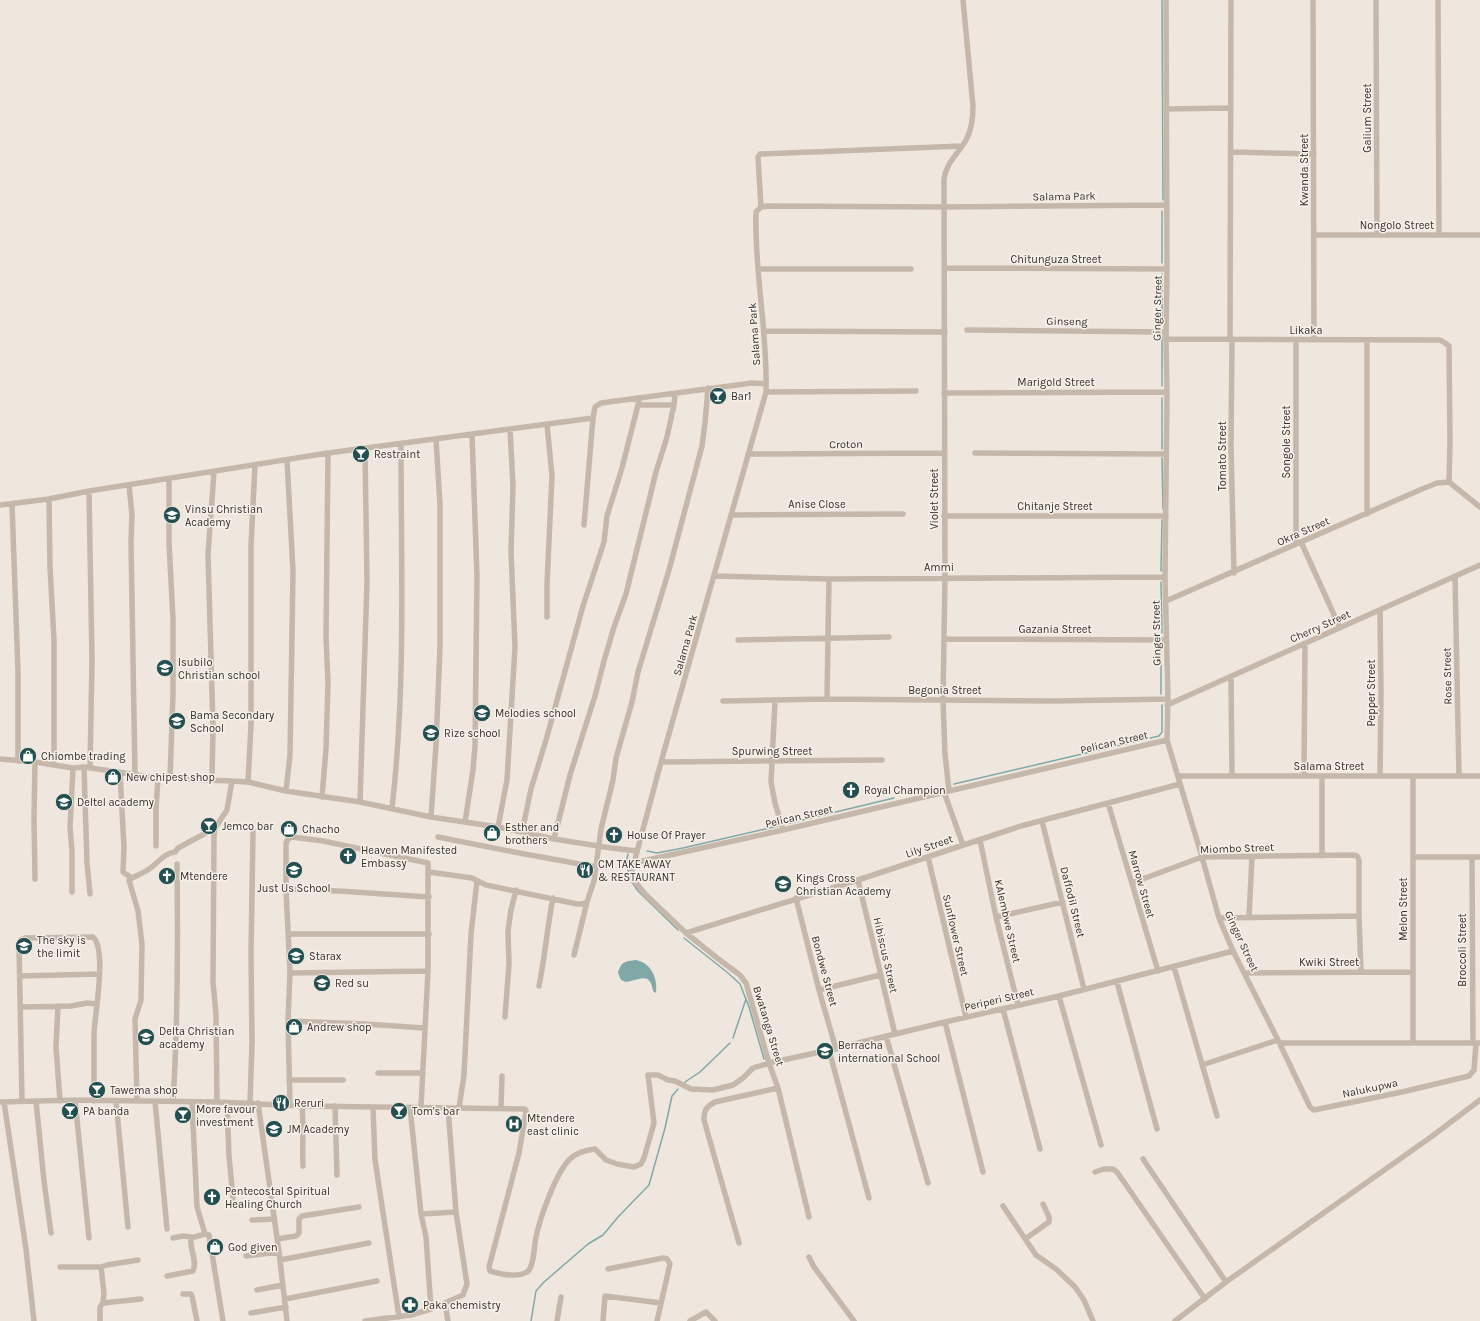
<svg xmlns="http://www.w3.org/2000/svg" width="1480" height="1321" font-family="Karla,sans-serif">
	<rect width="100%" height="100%" fill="#efe7de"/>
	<path fill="#80a8a9" d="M636,960c15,3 22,18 20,33l-3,-2c-3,-20 -13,-11 -27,-9l-5,-2 -3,-7c3,-11 7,-12 18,-13z"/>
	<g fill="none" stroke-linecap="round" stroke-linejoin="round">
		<path stroke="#80a8a9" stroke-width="1.5" d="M1162,0l1,200
			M1162,211v52
			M1162,324v-50
			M1162,386v-51
			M1162,398v51
			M1162,458l1,51
			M1161,571l1,-51
			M1161,582l1,51
			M1161,643v51
			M954,784l205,-48 3,-4v-27
			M790,823l104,-25
			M647,851l10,2 26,-5 95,-22
			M628,854l-2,10 4,13
			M632,882l6,9 40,39
			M684,938l44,35 12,11 9,23 15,52
			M733,1038l13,-39
			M685,1082l15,-10 30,-29
			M531,1321l5,-30 8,-9 44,-38 15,-9 15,-18 31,-32 16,-57 7,-32 6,-7"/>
		<path stroke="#c6b7ab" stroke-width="5.5" d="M1166,0l1,269 -1,70 1,53 -2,185 3,122 -1,41 35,117 17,61 14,33 45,89 32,67 4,3 88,-18 67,-16 5,-6 2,-27
			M1313,0l1,340
			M1376,0l1,235
			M1438,0l1,235
			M1166,109l64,-1
			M1231,152l83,2
			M761,207l-3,-50 2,-3 202,-8
			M1314,235h166
			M945,268l222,1
			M759,269h152
			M967,330l199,2
			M765,331l180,1
			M1166,339l274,1 5,3 4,3 1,96 -1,40
			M1230,340l1,-340
			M1232,340l-1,106 3,127
			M1296,340v204
			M766,392l150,-1
			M944,393l223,-1
			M638,405h36
			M547,424l5,52 -5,109v32
			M975,453l191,1
			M748,454l196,-1
			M169,479v63l4,77v75l-3,85
			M1449,482l31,25
			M129,485l3,30 -1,26 4,234
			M89,491l3,170 -2,107
			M49,499l1,68 4,73v125
			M12,504l6,168v89
			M0,505l49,-6 40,-8 239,-38 265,-35
			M1367,514v-174
			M731,515l172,-1
			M944,516h222
			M584,525l9,-107 2,-11 6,-4 151,-20 14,1
			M1301,542l39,86
			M714,576l115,3 336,-2
			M1455,576l4,200
			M1166,601l256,-112 15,-6 12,-1
			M1380,610l1,83 -1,83
			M944,639l222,1
			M738,640l151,-3
			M1231,676l1,99
			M827,699l2,-120
			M723,701l104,-2 229,2 112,-2
			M775,701l-4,81 4,21 8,27
			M1167,705l313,-140
			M1167,740l-384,90 -149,33 27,-101 105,-370c2,-60 -12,-120 -10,-180l5,-5 7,-1 176,1 223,-2
			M0,759l35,3 38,6 11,-1 74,11 74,3 16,1 38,9 74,11 71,15 67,10 56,12 57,9 26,3
			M661,762l221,-2
			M84,767l3,96 3,31
			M120,773l4,74 -1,25 9,6
			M1178,776h302
			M1304,776l1,-132
			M1322,776v80
			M1413,776v266
			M212,780l1,-52 -5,-174 6,-82
			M248,782l3,-57v-179l4,-81
			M286,791l4,-36 3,-184 -6,-111
			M949,791l-4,-37 -2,-54 2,-123 -1,-398c2,-16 14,-25 22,-39 6,-10 7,-22 7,-34l-10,-106
			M944,792l19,53
			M322,797l4,-48 2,-67 -2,-45 2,-184
			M360,802l7,-220 -2,-133
			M1108,803l50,168
			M392,808c14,-121 9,-242 9,-364
			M431,817l5,-72 4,-98v-142l-4,-66
			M1042,821l42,168
			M465,822l8,-52 2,-24 2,-169 -5,-143
			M498,827l9,-47 8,-133 -4,-95 2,-66 -3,-57
			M522,832l9,-43 15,-49 37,-134 21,-64 3,-26 15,-48 16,-63 1,-6
			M438,837l76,15 82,15
			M554,839l16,-64 25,-79 9,-35 10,-34 12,-33 30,-122 11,-35 7,-32 1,-11
			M980,840l16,77 22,88
			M156,846v-37l2,-31
			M928,857l38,160
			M1413,857h67
			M1472,857l1,186
			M634,863l-2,8 1,8 12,15 41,39 31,25 23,17 6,8 23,80 9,25 31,129
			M429,872l43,6 14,7 91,19h5l5,-2 7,-21 7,-52 12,-49 3,-22 16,-56 6,-30 31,-102 33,-124 3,-23 3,-35
			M35,879l-1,-60 1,-57
			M858,880l37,154
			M1132,883l70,-26 151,-2 4,1 2,4v56l2,56
			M286,889l53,2 90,6
			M72,892v-41l-2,-24 3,-59
			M796,898l23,92 17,59
			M996,917l67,-15
			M1249,917l3,-60
			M1219,918l140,-2
			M686,933l172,-53 163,-54 159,-42
			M289,934h140
			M574,955l13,-53
			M1174,967l43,149
			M290,973l138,-2
			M1245,973l168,-1
			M20,976l79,-2
			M1117,982l40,147
			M539,986c6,-29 8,-58 14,-88
			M819,990l61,-15
			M1059,996l42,149
			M58,1006l-2,41 4,54
			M20,1007l51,-1 16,-3 10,1
			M1003,1009l37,140
			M505,1017l4,-53 -1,-33 3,-21 5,-20
			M288,1021l77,3 59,4
			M945,1022l38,150
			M886,1036l42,147
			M1280,1043h200
			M829,1050l40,148
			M1202,1065l76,-25
			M378,1073h44
			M289,1080h54
			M75,1100l14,138
			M22,1101l-3,-156 2,-5 4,-2 68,-1c14,12 2,77 1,96 0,23 0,45 0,68
			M36,1101l8,80 7,52
			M116,1101l12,126
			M137,1101l-2,-82 6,-19 1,-56 -4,-33 -9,-31c6,-4 12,-6 17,-9 11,-6 17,-18 29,-19l3,-4 37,-20
			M155,1101l12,128
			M173,1101c5,-78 5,-158 4,-237
			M0,1102l75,-2 142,2 85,4 223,3 1,2 -7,42 -30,114 1,4c10,3 27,7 37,1 7,-4 7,-26 9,-35 4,-19 20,-65 34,-78 7,-7 16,-9 25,-10l11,11 11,4 17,3 7,-3 3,-6 10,-35 -6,-48h10l10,5 7,1 16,8 22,1 20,-5 10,-7 10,-10 16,-5 60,-13 116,-28 114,-26 174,-45
			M4,1102l22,147 8,72
			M192,1102l5,105 8,27
			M217,1102l-1,-88 -3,-32 1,-146 1,-8 12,-18 5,-29
			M227,1103l2,53 4,42
			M250,1103l2,-60 -1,-90 2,-121
			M258,1103l21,149 8,69
			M290,1105l-2,-84 2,-48 -4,-84v-46l2,-4 4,-2 31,4 105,22v108l-7,136
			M302,1106c2,20 0,40 1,60
			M335,1106l2,69
			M373,1107l2,53 24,157
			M410,1107l11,107 5,23 5,72
			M459,1108l5,-33 7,-141 6,-53
			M501,1108l1,-32
			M1143,1159l83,123
			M1095,1172l9,-3h9l4,3 88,127
			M1003,1206l33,49 20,14 19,18 9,13 9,21
			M421,1214l35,-2
			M252,1220l22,-1
			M173,1238l10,-2 9,1
			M277,1239l19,-3 3,-3v-14l3,-3 57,-9
			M1025,1239l24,-17v-5l-6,-13
			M739,1243l-35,-123c0,-10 2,-13 11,-18l63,-14
			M246,1256l33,-4
			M809,1257l5,10 40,54
			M280,1260l89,-17
			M60,1267h41
			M608,1269l55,-11 4,1 3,5 -13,57
			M167,1276l26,-5c5,-10 -4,-23 -2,-33l14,-4 4,1 14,86
			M257,1290l26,-5
			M183,1294h8l1,2 5,25
			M285,1299l92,-18
			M103,1303l38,-4
			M445,1304l3,17
			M251,1313l35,-6
			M100,1321v-14l3,-4 1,-10 -3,-26 6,-2 31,-5
			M365,1321l46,-6 20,-6 32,-14 4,-11 -11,-72 -8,-104
			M557,1321l4,-24
			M603,1321l2,-25 56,7
			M690,1321l16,-9 9,9
			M1175,1321l51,-39 205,-145 49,-37"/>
	</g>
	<defs>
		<symbol id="bar-disc" viewBox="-11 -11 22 22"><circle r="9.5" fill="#244f51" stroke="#f7f1ea"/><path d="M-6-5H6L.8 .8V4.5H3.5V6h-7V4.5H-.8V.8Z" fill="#fff"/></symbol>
		<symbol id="school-disc" viewBox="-11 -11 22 22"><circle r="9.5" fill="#244f51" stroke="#f7f1ea"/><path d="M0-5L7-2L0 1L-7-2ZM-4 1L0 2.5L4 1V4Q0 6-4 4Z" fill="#fff"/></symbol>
		<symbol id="shop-disc" viewBox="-11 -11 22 22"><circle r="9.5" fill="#244f51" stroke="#f7f1ea"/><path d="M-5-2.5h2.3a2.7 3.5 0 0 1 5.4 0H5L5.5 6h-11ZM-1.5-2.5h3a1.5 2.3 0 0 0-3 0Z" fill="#fff"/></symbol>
		<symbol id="church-disc" viewBox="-11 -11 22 22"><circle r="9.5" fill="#244f51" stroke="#f7f1ea"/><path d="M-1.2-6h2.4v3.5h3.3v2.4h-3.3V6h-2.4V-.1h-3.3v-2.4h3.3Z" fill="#fff"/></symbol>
		<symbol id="restaurant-disc" viewBox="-11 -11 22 22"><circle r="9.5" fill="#244f51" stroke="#f7f1ea"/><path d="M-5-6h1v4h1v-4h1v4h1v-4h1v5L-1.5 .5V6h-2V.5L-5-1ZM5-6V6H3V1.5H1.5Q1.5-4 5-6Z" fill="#fff"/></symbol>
		<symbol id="hospital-disc" viewBox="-11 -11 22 22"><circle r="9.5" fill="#244f51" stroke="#f7f1ea"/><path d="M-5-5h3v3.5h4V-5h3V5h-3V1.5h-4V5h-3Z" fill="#fff"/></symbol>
		<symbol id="pharmacy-disc" viewBox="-11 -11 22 22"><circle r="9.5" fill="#244f51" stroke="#f7f1ea"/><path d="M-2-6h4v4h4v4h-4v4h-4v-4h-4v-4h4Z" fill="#fff"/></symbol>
	</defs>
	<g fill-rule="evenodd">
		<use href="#bar-disc" x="708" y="386" width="20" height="20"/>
		<use href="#bar-disc" x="351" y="444" width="20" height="20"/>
		<use href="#school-disc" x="162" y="505" width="20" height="20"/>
		<use href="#school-disc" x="155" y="658" width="20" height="20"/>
		<use href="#school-disc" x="472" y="703" width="20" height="20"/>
		<use href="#school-disc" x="167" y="711" width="20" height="20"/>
		<use href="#school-disc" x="421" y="723" width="20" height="20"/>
		<use href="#shop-disc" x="18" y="746" width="20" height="20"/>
		<use href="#shop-disc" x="103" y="767" width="20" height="20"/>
		<use href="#church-disc" x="841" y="780" width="20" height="20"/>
		<use href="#school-disc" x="54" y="792" width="20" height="20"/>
		<use href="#bar-disc" x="199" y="816" width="20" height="20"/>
		<use href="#shop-disc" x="279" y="819" width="20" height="20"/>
		<use href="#shop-disc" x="482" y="823" width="20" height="20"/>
		<use href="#church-disc" x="604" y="825" width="20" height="20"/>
		<use href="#church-disc" x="338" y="846" width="20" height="20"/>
		<use href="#school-disc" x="284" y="860" width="20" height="20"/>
		<use href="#restaurant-disc" x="575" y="860" width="20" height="20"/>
		<use href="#church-disc" x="157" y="866" width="20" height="20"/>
		<use href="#school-disc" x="773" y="874" width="20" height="20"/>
		<use href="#school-disc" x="14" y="936" width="20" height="20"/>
		<use href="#school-disc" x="286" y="946" width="20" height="20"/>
		<use href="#school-disc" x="312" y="973" width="20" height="20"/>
		<use href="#shop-disc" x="284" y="1017" width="20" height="20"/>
		<use href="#school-disc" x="136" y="1027" width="20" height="20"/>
		<use href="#school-disc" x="815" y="1041" width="20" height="20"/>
		<use href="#bar-disc" x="87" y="1080" width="20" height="20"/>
		<use href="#restaurant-disc" x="271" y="1093" width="20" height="20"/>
		<use href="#bar-disc" x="60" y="1101" width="20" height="20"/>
		<use href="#bar-disc" x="389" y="1101" width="20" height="20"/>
		<use href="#bar-disc" x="173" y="1105" width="20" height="20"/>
		<use href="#hospital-disc" x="504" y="1114" width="20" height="20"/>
		<use href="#school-disc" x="264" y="1119" width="20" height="20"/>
		<use href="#church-disc" x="202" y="1187" width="20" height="20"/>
		<use href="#shop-disc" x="205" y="1237" width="20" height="20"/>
		<use href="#pharmacy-disc" x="400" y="1295" width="20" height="20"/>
	</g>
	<g text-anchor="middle" stroke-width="3" stroke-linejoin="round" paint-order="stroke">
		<g font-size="11" fill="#352d29" stroke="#f7f1ea">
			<text transform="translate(1367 118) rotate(-90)" y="4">Galium Street</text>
			<text transform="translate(1304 170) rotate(-90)" y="4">Kwanda Street</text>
			<text transform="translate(1064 196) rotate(-1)" y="4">Salama Park</text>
			<text x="1397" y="229">Nongolo Street</text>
			<text x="1056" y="263">Chitunguza Street</text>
			<text transform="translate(1157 308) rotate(-89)" y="4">Ginger Street</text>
			<text transform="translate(1067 321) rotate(1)" y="4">Ginseng</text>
			<text x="1306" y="334">Likaka</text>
			<text transform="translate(754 334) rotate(-94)" y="4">Salama Park</text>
			<text x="1056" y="386">Marigold Street</text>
			<text transform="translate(1286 442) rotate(-90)" y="4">Songole Street</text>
			<text transform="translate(846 444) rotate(-1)" y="4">Croton</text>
			<text transform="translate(1222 456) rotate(-90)" y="4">Tomato Street</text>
			<text transform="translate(934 499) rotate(-90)" y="4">Violet Street</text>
			<text x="817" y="508">Anise Close</text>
			<text x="1055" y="510">Chitanje Street</text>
			<text transform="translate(1303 531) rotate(-24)" y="4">Okra Street</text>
			<text x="939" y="571">Ammi</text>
			<text transform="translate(1320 626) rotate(-24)" y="4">Cherry Street</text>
			<text x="1055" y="633">Gazania Street</text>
			<text transform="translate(1156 633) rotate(-91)" y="4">Ginger Street</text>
			<text transform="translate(685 645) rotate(-74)" y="4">Salama Park</text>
			<text transform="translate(1447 676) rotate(-91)" y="4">Rose Street</text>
			<text x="945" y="694">Begonia Street</text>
			<text transform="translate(1371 693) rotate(-90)" y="4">Pepper Street</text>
			<text transform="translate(1114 742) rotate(-13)" y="4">Pelican Street</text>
			<text x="772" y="755">Spurwing Street</text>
			<text x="1329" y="770">Salama Street</text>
			<text transform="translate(799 816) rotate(-13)" y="4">Pelican Street</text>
			<text transform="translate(929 846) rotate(-19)" y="4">Lily Street</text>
			<text transform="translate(1237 848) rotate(-2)" y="4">Miombo Street</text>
			<text transform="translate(1142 884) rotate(74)" y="4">Marrow Street</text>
			<text transform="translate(1073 902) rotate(76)" y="4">Daffodil Street</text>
			<text transform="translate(1403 909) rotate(-90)" y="4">Melon Street</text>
			<text transform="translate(1008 921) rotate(77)" y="4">KAlembwe Street</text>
			<text transform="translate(956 935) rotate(77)" y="4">Sunflower Street</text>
			<text transform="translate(1242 941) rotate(65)" y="4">Ginger Street</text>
			<text transform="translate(1462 950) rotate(-90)" y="4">Broccoli Street</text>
			<text transform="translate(886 955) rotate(77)" y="4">Hibiscus Street</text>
			<text x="1329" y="966">Kwiki Street</text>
			<text transform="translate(825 971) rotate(75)" y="4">Bondwe Street</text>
			<text transform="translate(999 999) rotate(-13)" y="4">Periperi Street</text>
			<text transform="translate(769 1026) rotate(73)" y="4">Bwatanga Street</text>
			<text transform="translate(1370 1088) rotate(-12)" y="4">Nalukupwa</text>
		</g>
		<g font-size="11" fill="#352d29" stroke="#f7f1ea" text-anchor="start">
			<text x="731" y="400">Bar1</text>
			<text x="374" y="458">Restraint</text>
			<text x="185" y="513">Vinsu Christian<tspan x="185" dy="13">Academy</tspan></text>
			<text x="178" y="666">Isubilo<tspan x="178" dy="13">Christian school</tspan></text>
			<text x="495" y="717">Melodies school</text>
			<text x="190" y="719">Bama Secondary<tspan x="190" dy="13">School</tspan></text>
			<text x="444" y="737">Rize school</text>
			<text x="41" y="760">Chiombe trading</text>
			<text x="126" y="781">New chipest shop</text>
			<text x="864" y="794">Royal Champion</text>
			<text x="77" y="806">Deltel academy</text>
			<text x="222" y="830">Jemco bar</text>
			<text x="505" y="831">Esther and<tspan x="505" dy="13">brothers</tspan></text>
			<text x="302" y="833">Chacho</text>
			<text x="627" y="839">House Of Prayer</text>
			<text x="361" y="854">Heaven Manifested<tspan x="361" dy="13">Embassy</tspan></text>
			<text x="598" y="868">CM TAKE AWAY<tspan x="598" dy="13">&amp; RESTAURANT</tspan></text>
			<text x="180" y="880">Mtendere</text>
			<text x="796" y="882">Kings Cross<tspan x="796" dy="13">Christian Academy</tspan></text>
			<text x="294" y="892" text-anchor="middle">Just Us School</text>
			<text x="37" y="944">The sky is<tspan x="37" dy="13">the limit</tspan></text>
			<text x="309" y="960">Starax</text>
			<text x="335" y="987">Red su</text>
			<text x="307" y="1031">Andrew shop</text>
			<text x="159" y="1035">Delta Christian<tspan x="159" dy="13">academy</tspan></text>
			<text x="838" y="1049">Berracha<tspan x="838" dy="13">international School</tspan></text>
			<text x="110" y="1094">Tawema shop</text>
			<text x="294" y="1107">Reruri</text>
			<text x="196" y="1113">More favour<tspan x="196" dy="13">investment</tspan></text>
			<text x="83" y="1115">PA banda</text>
			<text x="412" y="1115">Tom's bar</text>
			<text x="527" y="1122">Mtendere<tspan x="527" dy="13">east clinic</tspan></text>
			<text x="287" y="1133">JM Academy</text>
			<text x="225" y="1195">Pentecostal Spiritual<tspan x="225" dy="13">Healing Church</tspan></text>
			<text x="228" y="1251">God given</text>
			<text x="423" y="1309">Paka chemistry</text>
		</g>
	</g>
</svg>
